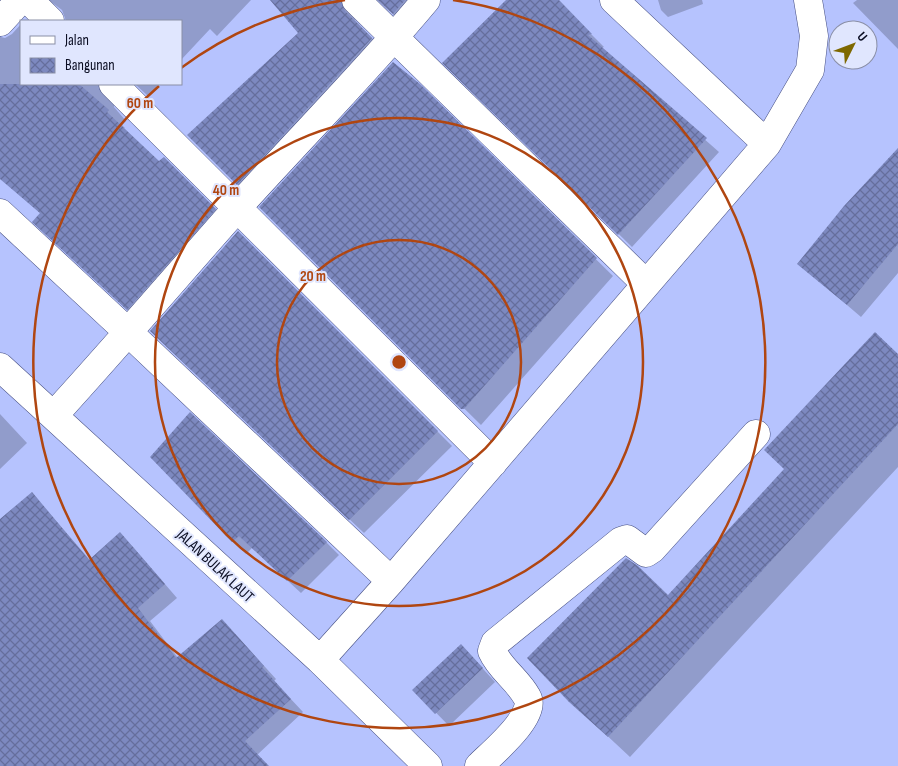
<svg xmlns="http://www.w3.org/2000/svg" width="898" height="766" font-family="'Sofia Sans Condensed',sans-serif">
	<defs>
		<pattern id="building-cross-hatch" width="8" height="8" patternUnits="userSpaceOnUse" patternTransform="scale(1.25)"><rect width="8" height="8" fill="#7d89c0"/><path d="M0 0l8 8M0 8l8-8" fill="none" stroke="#656e9c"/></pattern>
	</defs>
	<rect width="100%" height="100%" fill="#b6c3fe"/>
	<path fill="#0003" d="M0,0h251l-34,36 -7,-7 -29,31v-39h-115l-4,-11 -12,-9h-17l-28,27 -4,9 4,1 7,-4 9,-10v60h138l-11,12 -12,-11h-9l-13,13v9l12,14 -4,4 3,3 -2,1 36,34 5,-5 68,68 -88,100 -93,-88 -10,-24 -41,-36z
		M272,0h93l-10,12v8l31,33 -134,146 -64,-64 111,-102z
		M377,0h58l-27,28z
		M508,0h49l47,47 -3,1 118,104 -87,95 -188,-184z
		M658,0h44l1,4 -35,13 -7,-7z
		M857,0h41v49l-45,-46z
		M419,85l194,191 -132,149 -221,-218z
		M898,151v122l-37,44 -62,-53z
		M238,232l214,214 -88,87 -198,-187z
		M898,355v112l-268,290 -60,-56z
		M0,414l27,29 -27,26z
		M152,457l174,85 13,13 -38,38 -49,-45 -6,6z
		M44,507l46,53 30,-26 13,13 44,51 -27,23 28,37 57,-24 41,45 -2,2 29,31 -46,43 11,11h-268v-246z
		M474,659l21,23 -46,44 -35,-36z"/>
	<path fill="url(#building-cross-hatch)" d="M270,0h71l4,11 27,27 -135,147 -50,-50 111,-102z
		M378,0h27l-12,14z
		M506,0h53l33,34 -4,1 119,103 -89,97 -176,-172z
		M393,62l27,22 177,174 -133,151h-3l-202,-202z
		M0,84h79l30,26 -2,2 52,49 5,-4 52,52 -89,101 -95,-88 8,-9 -40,-34z
		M898,148v96l-51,61 -50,-41 47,-58z
		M238,231l200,200 -89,89 -199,-189z
		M875,332l23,22v70l-290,313 -39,-35 -42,-44 99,-100 12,8 30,29 116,-126 -20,-19z
		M190,412l137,130 -40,39 -48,-45 -7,6 -82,-85z
		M32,492l57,68 31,-28 45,52 -27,24 38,50 46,-39 42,47 -2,1 29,32 -46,42 24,25h-269v-247z
		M461,644l22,24 -48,46 -23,-24z"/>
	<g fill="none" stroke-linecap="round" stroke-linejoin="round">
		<defs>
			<path id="minor" d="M29,0l21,21
				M356,0l290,284
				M614,0l153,144
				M0,22l20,-22
				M113,84l380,379
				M0,213l129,120 262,248
				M0,367l320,293 108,106
				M54,415c62,-68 122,-138 183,-207 63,-70 129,-136 189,-208
				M320,660l71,-79 376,-437 43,-74 4,-34 -6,-36
				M479,766c13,-13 59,-51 48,-69 -9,-17 -27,-28 -35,-46l3,-8 126,-102 6,-2 19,14 6,-4 104,-115"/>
		</defs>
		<use href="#minor" stroke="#464f82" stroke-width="29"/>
		<use href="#minor" stroke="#fff" stroke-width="28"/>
	</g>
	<g fill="none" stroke="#b04611" stroke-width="2.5">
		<circle cx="399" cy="362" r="122"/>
		<circle cx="399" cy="362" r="244"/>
		<path d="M181 68A366 366 0 0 1 345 0M453 0A366 366 0 1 1 159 86"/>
	</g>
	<g text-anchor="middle" stroke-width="4" stroke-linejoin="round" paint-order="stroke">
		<g font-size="16" fill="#090c21" stroke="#e0e6fe">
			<text transform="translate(216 565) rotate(43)" y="6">JALAN BULAK LAUT</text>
		</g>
	</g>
	<circle cx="399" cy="362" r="8" fill="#b04611" stroke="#e0e6fe" stroke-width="2.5"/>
	<g font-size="15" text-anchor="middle" font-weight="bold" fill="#b04611" stroke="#e0e6fe" stroke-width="4" stroke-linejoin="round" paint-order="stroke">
		<text x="140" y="108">60 m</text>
		<text x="226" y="195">40 m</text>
		<text x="313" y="281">20 m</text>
	</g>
	<rect x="20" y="20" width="162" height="65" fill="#e0e6fe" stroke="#8a8fa6"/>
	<rect x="30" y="36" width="25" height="8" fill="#ffffff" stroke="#8a8fa6"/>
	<text x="65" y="45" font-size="15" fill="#090c21">Jalan</text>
	<rect x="30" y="58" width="25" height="15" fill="url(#building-cross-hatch)" stroke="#8a8fa6"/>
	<text x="65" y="70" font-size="15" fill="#090c21">Bangunan</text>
	<g transform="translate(853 45) rotate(48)"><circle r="24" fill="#e0e6fe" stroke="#8a8fa6"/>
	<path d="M0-4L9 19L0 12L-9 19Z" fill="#7e6800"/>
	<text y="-8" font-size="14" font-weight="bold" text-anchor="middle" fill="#090c21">U</text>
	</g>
</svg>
